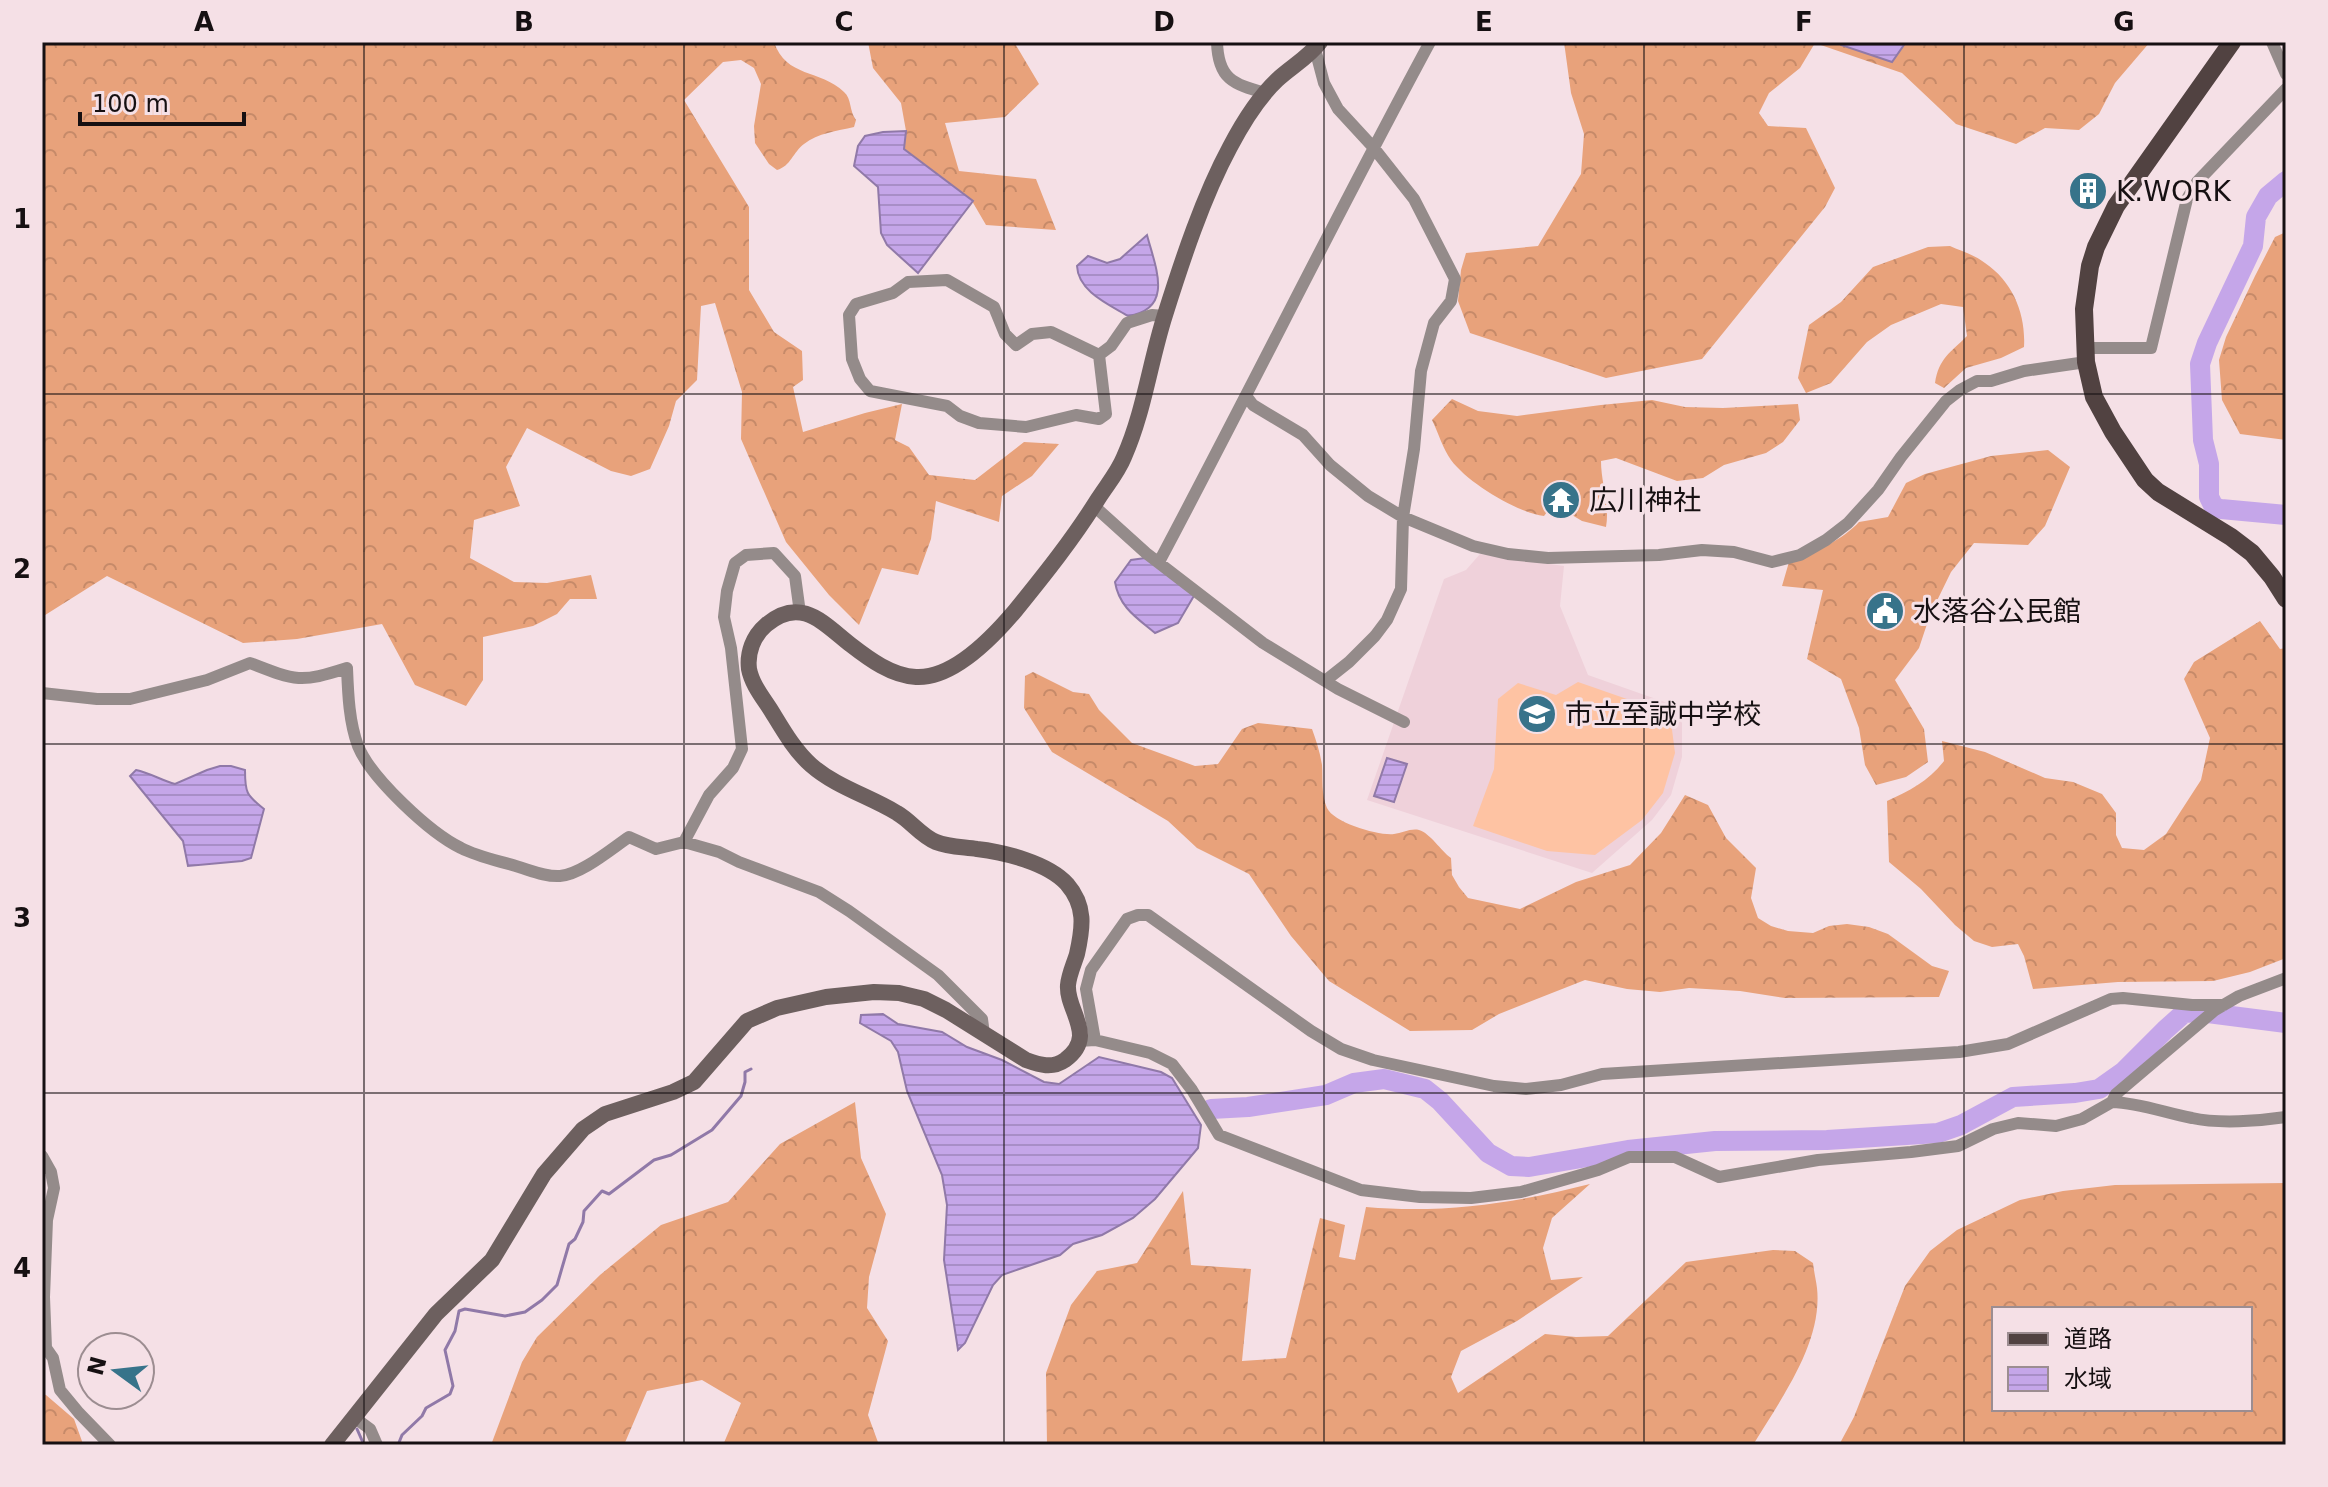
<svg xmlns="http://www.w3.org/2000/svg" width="2328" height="1487" font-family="'DejaVu Sans','Noto Sans JP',sans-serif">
	<defs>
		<pattern id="forest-crowns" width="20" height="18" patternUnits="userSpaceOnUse" patternTransform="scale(2)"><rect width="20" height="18" fill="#e8a27b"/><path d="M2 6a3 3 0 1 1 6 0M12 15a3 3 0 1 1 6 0" fill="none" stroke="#c68a69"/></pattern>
		<pattern id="water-rules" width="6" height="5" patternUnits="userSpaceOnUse" patternTransform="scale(2)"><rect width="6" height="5" fill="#c5a6e9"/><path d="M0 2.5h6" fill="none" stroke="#a88ec7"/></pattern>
	</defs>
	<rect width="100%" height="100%" fill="#f5e0e6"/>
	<path fill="#efd1da" d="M1480,554l84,12 -4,40 28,69 85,30 9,18v34l-11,38 -19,25 -60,53 -225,-73 77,-221 22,-9z"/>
	<path fill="url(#forest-crowns)" fill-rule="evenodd" d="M42,42h732c12,36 46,27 70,50 8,7 5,19 12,28l-2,7c-17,4 -36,6 -50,17 -11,8 -13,22 -27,26l-8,-6 -14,-21 -1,-17 7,-42 -7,-16 -13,-8 -18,2 -39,38 65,107v83l25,42 28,19 1,29 -10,7 10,45 62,-19 37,-9 -7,36 14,7 20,28 46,5 49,-38 35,2 -27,32 -30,20 -3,26 -63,-21 -5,38 -13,36 -36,-7 -23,57 -30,-30 -43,-53 -45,-103 1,-47 -27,-89 -14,3 -4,74 -21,21 -7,25 -19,43 -19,7 -20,-5 -84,-43 -21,39 14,39 -46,14 -4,38 44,24 33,1 44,-8 6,24h-27l-13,15 -24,12 -50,11v43l-17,26 -51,-21 -33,-61 -85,15 -54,4 -136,-67 -65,41z
		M868,42h146l25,42 -34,33 -60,6 14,48 77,8 20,51 -70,-5 -14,-24 -69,-52 3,-18 -5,-28 -28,-35z
		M1564,42h586l-35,41 -16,31 -20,16 -34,-2 -29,16 -60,-20 -54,-51 -87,-30 -15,25 -31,25 -10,20 9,13 38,2 29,60 -10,19 -123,152 -96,19 -136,-45 -12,-32 3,-31 5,-17 72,-7 43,-72 3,-40 -13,-41z
		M2286,232v208l-46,-6 -18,-34 -3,-40 7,-23 29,-61 20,-39z
		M1950,246c11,5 25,9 35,17 28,19 41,51 39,84l-23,11 -35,10 -22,20 -9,-5c4,-25 15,-30 32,-47l-4,-29 -22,-3 -50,21 -24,17 -36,41 -25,10 -8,-15 11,-53 32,-23 32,-35 55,-20z
		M1452,399l26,12 39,5 84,-11 51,-5 33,7 38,1 75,-4 2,16 -17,22 -17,11 -42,12 -21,13 -26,3 -61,-23 -15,3c0,22 9,44 5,66l-24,-6 -10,-6 5,-17 -7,-10 -12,-3 -13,10 5,13 -6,8c-28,-4 -76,-33 -93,-56 -8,-11 -13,-28 -19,-40z
		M2048,450l22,17 -25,59 -17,19 -54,-2 -23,29 -21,43 -11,33 -24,32 29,49 4,33 -22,15 -30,8 -11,-20 -6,-37 -18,-49 -34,-20 16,-69 -41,-4 7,-24c21,-6 56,-24 70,-40l29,-5 18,-34 19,-9 66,-18z
		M2260,621l20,28 6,-1v310l-36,14 -37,9 -95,1 -85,7 -9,-33 -6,-12 -26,3 -18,-6 -19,-16 -34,-36 -32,-27 -2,-61c22,-10 42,-20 57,-40l-2,-20 43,11 60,26 28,4 29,12 14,19v22l6,13 22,2 22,-16 35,-54 9,-42 -26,-59 10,-17z
		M1033,672l40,20 16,2 10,16 33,33 63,23 23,-2 24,-35 16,-6 54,6c4,11 8,23 10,36 1,14 -1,29 5,43 7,15 52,28 67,26 8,-1 17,-6 25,-4 11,3 22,21 32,28l1,17 7,12 9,11 52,11 56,-27 54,-17 31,-32 24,-38 23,10 18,33 30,30 -5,30 7,20 13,8 17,5 25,2 16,-7 18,-2 22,3 19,7 44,32 17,5 -10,26 -154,1 -45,-7 -51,-3 -29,4 -33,-3 -42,-9 -86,34 -27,16 -62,1 -81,-50 -38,-45 -42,-62 -52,-26 -29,-27 -116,-69 -28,-44 1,-32z
		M855,1102l6,56 25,56 -17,63 -2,31 21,33 -20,74 11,30h-156l18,-42 -39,-23 -55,11 -23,54h-133l31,-83 15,-25 63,-62 61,-50 67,-23 52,-58z
		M2286,1183v262h-447l15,-28 51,-131 25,-35 27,-21 63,-30 43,-9 52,-6zM1994,1309h256v100h-256z
		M1590,1184l-38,34 -9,30 8,32 32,-3 -66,44 -56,30 -10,26 7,16 87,-59 31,3 32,-1 78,-74 87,-12 22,1 18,12c1,9 3,17 4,25 6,55 -37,112 -64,157h-706l-1,-72 25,-68 26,-34 40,-8 46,-72 8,74 60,4 -9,92 44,-3 34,-140 25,7 -6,32 16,3 11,-53c78,7 149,-4 224,-23z
		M42,1394l4,1 28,24 9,25 -41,1z"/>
	<path fill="#fec3a3" d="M1578,682l92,32 5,39 -12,40 -21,27 -47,35 -48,-4 -74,-25 21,-57 4,-70 20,-16 38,12z"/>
	<path fill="url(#water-rules)" stroke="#9079a8" stroke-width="2" d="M1839,42h67l-14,20 -51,-17z
		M906,131l-2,18 69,52 -55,72 -31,-28 -6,-12 -3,-46 -24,-21 4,-20 7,-10 18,-4z
		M1147,235c8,31 28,74 -19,81 -20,-12 -50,-25 -51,-50l11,-10 19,7 13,-4z
		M1145,558l50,36 -17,29 -23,10c-18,-15 -36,-26 -40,-51l16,-22z
		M1387,758l20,6 -13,38 -20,-6z
		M220,766h11l14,4c0,22 1,25 19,39l-13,49 -9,3 -54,5 -5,-25 -53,-65 6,-6c14,3 25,10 39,14l32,-14z
		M883,1014l15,10 44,8 25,15 35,13 42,22 15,2 40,-27 62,15 11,6 29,47 -3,23 -43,51 -22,19 -31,17 -29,9 -13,11 -58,20 -9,10 -28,58 -7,7 -14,-90 3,-55 -5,-30 -35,-84 -9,-39 -7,-11 -31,-18 1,-8z"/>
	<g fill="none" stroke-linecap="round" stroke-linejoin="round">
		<path stroke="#9079a8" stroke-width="3" d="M357,1429l7,16
			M398,1445l4,-10 20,-19 4,-8 24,-14 3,-8 -8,-36 10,-19 4,-20 6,-2 40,7 20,-4 17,-12 15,-15 12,-41 6,-5 8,-17 1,-11 18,-20 7,3 45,-34 17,-5 41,-25 29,-34 4,-14v-10l6,-3"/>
		<path stroke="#c5a6e9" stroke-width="20" d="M2286,181l-18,15 -12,21 -3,29 -46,97 -7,21 3,76 6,24v33l5,10 7,2 65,6
			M1211,1109l37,-2 78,-12 28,-12 30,-4 41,10 15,12 48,52 23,13 18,1 99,-17 87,-9 112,-1 111,-7 23,-8 52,-28 62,-4 24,-4 24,-17 42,-42 19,-17 16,-1 86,11"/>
		<path stroke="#948b8a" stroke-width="12" d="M1217,42c1,37 16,42 48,51
			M2272,42l14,32
			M1315,49l9,34 14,26 35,38 41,52 41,80 -4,22 -17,22 -13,48 -7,78 -11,68 -2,72 -14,31 -12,16 -26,26 -24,19
			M2086,348h65l36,-149 10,-17 89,-93
			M1099,355l7,59 -7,5 -23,-4 -50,12 -47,-4 -19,-7 -13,-10 -77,-15 -10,-12 -8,-20 -3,-44 7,-11 37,-11 15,-11 39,-2 47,27 11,27 11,11 16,-11 19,-2 48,23 12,-9 16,-23 25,-8 13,1
			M1247,397l6,8 50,30 27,30 38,31 35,21 70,29 35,8 40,4 111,-3 43,-5 32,2 38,10 28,-7 26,-15 22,-17 30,-33 23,-33 45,-56 14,-11 17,-9h14l33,-10 62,-9
			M1094,506l52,47 117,90 75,46 66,33
			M1159,562c92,-173 178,-348 271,-520
			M42,693l55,6h33l77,-19 43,-17c46,18 50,20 97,5 1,25 2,54 11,78 13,32 72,87 103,102 17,9 39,13 58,19 13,4 27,10 41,9 22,-2 51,-27 69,-39l27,12 28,-7 35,10 20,10 80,30 30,19 89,64 44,44 2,15
			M684,842l25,-47 24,-27 9,-19 -11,-101 -7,-31 3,-26 8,-28 11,-8 28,-2 21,23 5,37
			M1095,1040l-9,-51 5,-19 36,-51 11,-4h10l163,116 30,18 32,11 121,26 32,3 35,-4 41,-11 357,-22 49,-8 103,-45 12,-1 69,7h32
			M1079,1041l16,-1 55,13 22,11 20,26 27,45 142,55 59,7 51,1 50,-6 77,-22 31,-13h46l44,20 99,-17 93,-8 47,-6 35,-17 25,-6 38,3 26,-7 30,-17 4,-8 99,-84 24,-14 47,-18
			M2112,1102c28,1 53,11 80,16 27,6 67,3 94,-1
			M42,1156l9,16 3,16 -7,32 -3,77 2,51 7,10 7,32 19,23 31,32
			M355,1418l15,11 7,16"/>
		<path stroke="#6d605f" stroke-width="16" d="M332,1445l104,-131 56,-54 52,-86 39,-45 22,-15 68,-22 21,-10 53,-61 30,-13 49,-11 48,-5 25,1 25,6 22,11 80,50c14,5 26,9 39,0 33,-24 1,-49 3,-75 1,-11 6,-21 9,-31 6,-27 9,-48 -10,-70 -19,-21 -63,-32 -90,-35 -13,-2 -29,-2 -41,-7 -15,-6 -25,-21 -39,-29 -28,-17 -61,-26 -86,-48 -16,-14 -28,-35 -39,-53 -8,-13 -20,-27 -23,-43 -2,-16 4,-33 17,-44 35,-30 58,-1 85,20 18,14 41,31 65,32 37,2 77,-40 99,-66 30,-37 58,-72 83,-112 9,-14 20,-27 26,-42 20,-45 26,-95 41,-142 17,-54 38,-118 65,-168 12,-23 28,-49 47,-67 14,-13 32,-23 43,-38"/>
		<path stroke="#514241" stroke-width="18" d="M2232,42l-116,164 -20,41 -6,19 -6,43 2,53 8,35 19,35 32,48 13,12 73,45 21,16 20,24 14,22"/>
	</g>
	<path fill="none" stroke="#161012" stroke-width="2" stroke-opacity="0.55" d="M364,42v1403M684,42v1403M1004,42v1403M1324,42v1403M1644,42v1403M1964,42v1403M42,394h2244M42,744h2244M42,1093h2244"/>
	<defs>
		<symbol id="building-disc" viewBox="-11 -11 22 22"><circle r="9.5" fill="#37738a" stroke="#f5e0e6"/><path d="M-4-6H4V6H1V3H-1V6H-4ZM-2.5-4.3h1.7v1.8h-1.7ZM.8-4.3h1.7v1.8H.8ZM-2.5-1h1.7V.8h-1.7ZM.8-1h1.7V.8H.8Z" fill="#fff"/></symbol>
		<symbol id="temple-disc" viewBox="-11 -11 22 22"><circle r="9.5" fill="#37738a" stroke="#f5e0e6"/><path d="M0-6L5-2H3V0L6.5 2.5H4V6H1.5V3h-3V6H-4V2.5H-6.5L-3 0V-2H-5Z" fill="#fff"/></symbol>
		<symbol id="civic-disc" viewBox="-11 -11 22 22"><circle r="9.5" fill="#37738a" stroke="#f5e0e6"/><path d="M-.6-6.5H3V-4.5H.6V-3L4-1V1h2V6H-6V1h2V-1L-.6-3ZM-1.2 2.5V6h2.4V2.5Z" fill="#fff"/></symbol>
		<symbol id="school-disc" viewBox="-11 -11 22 22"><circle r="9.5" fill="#37738a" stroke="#f5e0e6"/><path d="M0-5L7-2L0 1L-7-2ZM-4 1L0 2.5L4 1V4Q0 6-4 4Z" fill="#fff"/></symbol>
	</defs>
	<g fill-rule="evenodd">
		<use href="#building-disc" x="2066" y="169" width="44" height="44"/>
		<use href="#temple-disc" x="1539" y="478" width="44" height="44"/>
		<use href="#civic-disc" x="1863" y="589" width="44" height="44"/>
		<use href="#school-disc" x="1515" y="692" width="44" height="44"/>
	</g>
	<g text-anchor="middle" stroke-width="6" stroke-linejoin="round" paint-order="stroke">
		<g font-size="28" fill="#161012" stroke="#f5e0e6" text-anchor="start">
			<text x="2116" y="201">K.WORK</text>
			<text x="1589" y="510">広川神社</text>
			<text x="1913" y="621">水落谷公民館</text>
			<text x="1565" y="724">市立至誠中学校</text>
		</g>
	</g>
	<rect width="2328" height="1487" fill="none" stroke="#f5e0e6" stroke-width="88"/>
	<rect x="1992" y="1307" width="260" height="104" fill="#f5e0e6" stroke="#9c8d91" stroke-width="2"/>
	<rect x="2008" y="1333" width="40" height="12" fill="#514241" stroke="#9c8d91" stroke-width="2"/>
	<text x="2064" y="1347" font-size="24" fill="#161012">道路</text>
	<rect x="2008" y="1367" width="40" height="24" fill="url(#water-rules)" stroke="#9c8d91" stroke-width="2"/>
	<text x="2064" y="1387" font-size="24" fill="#161012">水域</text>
	<g transform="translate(116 1371) rotate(285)"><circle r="38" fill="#f5e0e6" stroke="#9c8d91" stroke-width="2"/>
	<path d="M0-6L14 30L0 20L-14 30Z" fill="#37738a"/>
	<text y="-12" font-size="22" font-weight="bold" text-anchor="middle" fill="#161012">N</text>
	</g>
	<path d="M80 112v12h164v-12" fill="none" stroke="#161012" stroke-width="4"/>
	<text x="92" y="112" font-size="24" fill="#161012" stroke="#f5e0e6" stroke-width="6" paint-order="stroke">100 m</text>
	<rect x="44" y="44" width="2240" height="1399" fill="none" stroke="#161012" stroke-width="3"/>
	<g font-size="26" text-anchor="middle" font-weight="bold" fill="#161012">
		<text x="204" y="31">A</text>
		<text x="524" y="31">B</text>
		<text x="844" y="31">C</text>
		<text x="1164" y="31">D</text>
		<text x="1484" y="31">E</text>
		<text x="1804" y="31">F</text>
		<text x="2124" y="31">G</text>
		<text x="22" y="228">1</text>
		<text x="22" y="578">2</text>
		<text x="22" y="927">3</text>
		<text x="22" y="1277">4</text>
	</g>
</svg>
